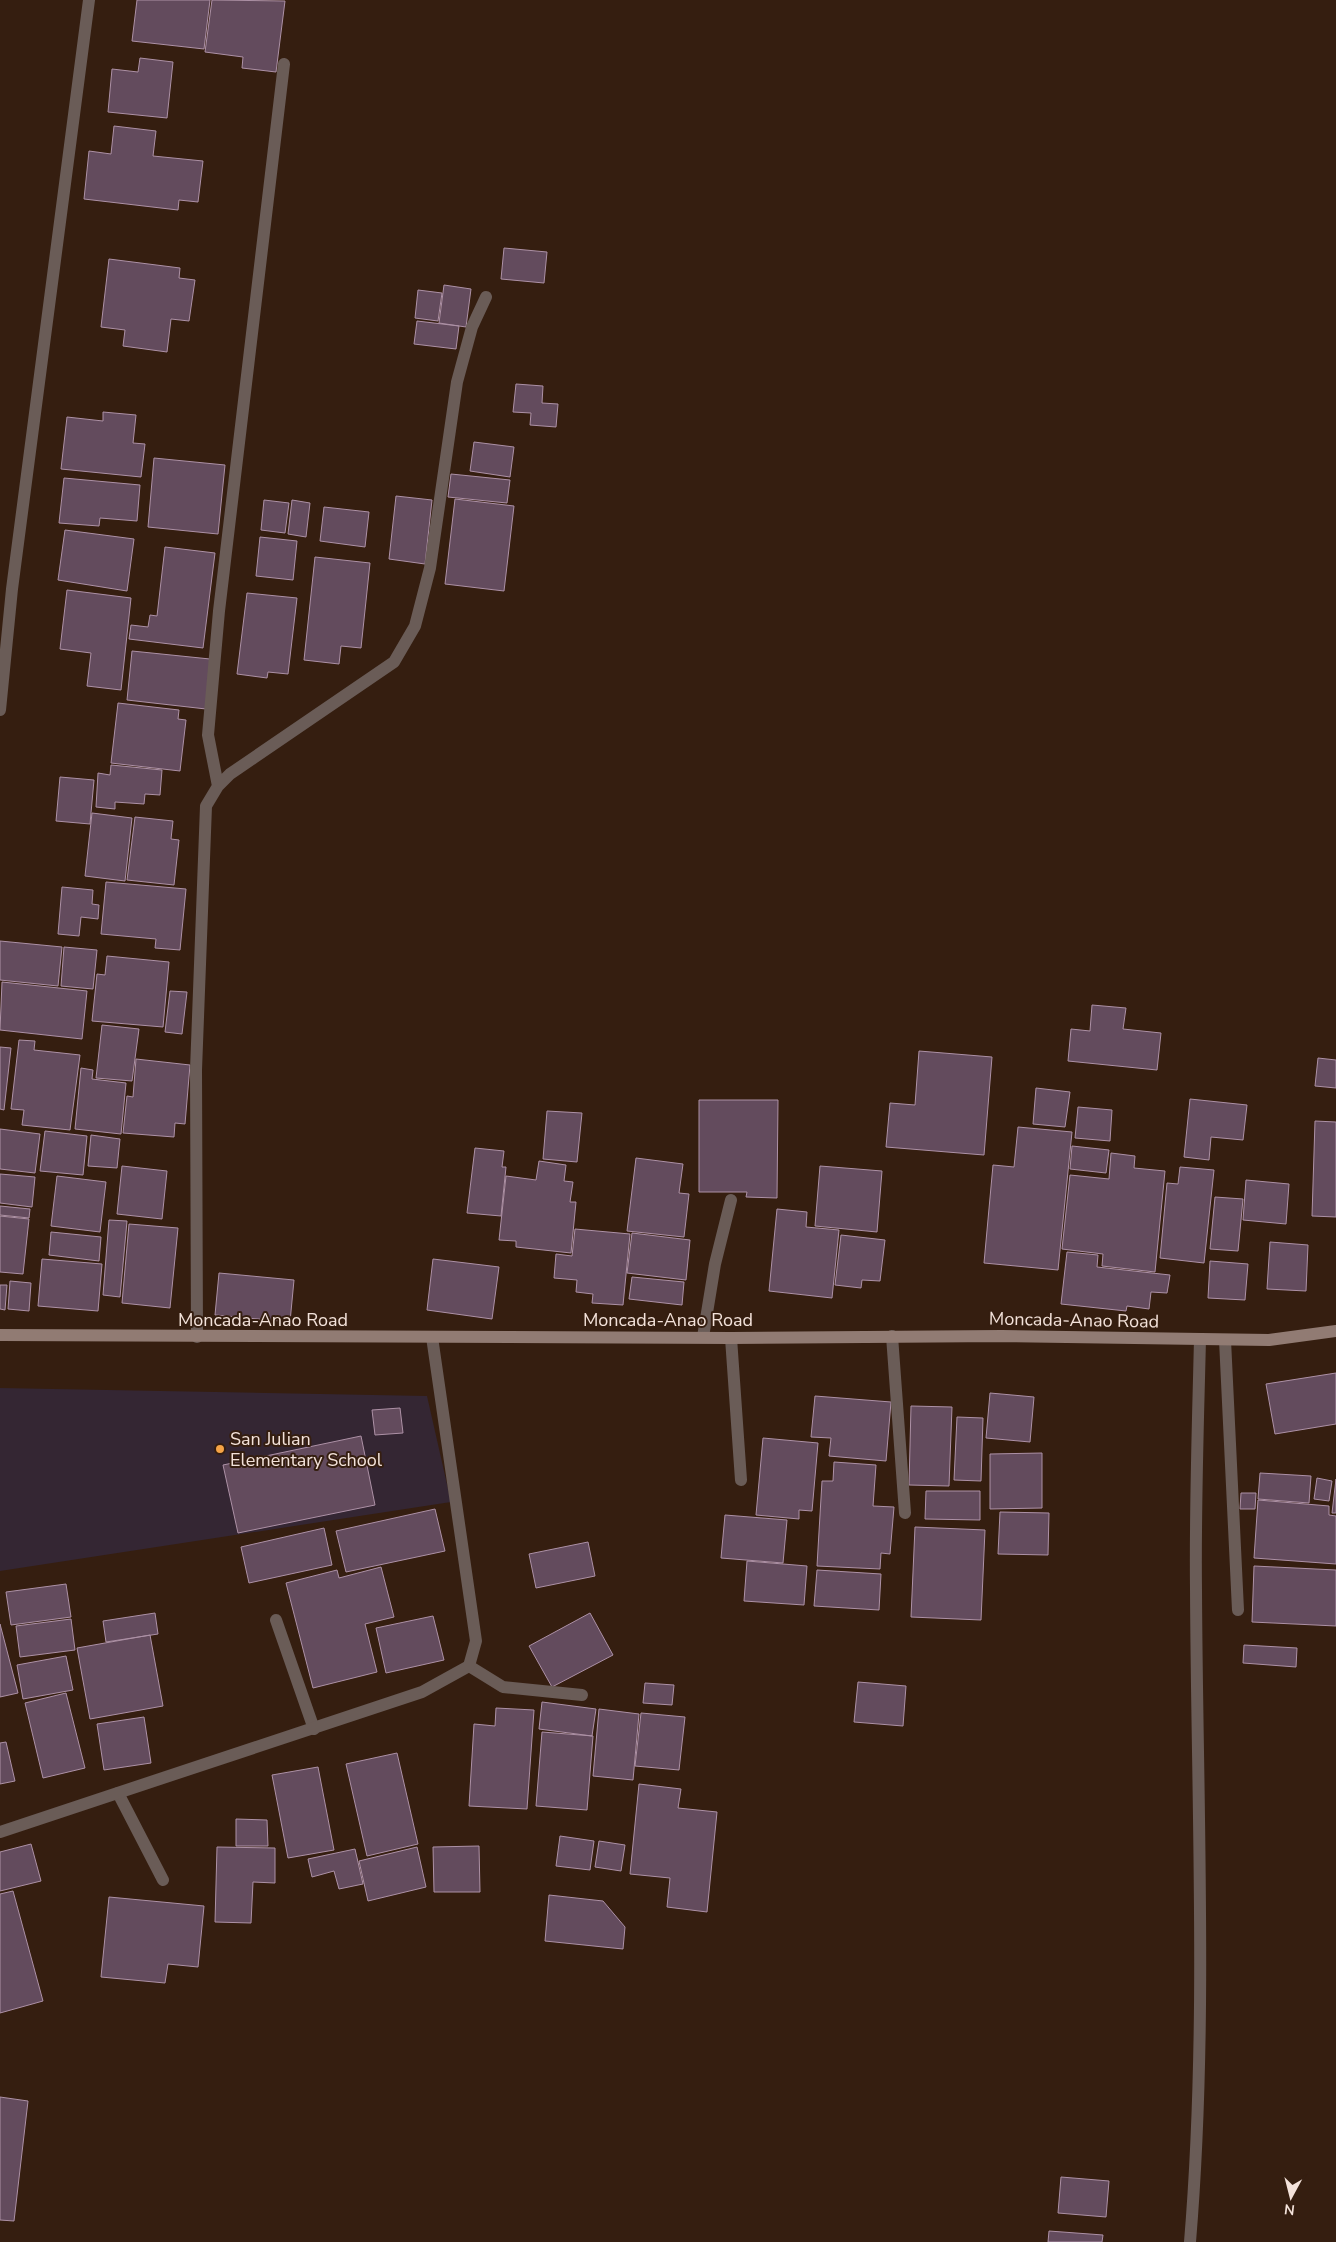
<svg xmlns="http://www.w3.org/2000/svg" width="1336" height="2242" font-family="'Nunito Sans',sans-serif">
	<rect width="100%" height="100%" fill="#351e10"/>
	<path fill="#342633" d="M0,1388l427,8 24,106 -451,69z"/>
	<path fill="#634b5d" stroke="#ad91a6" d="M137,0h73l-6,49 -72,-8z
		M212,0l73,1 -9,71 -34,-4 1,-11 -38,-5z
		M140,58l33,4 -6,56 -59,-6 4,-43 26,3z
		M114,126l42,5 -3,25 50,5 -5,41 -19,-2 -1,10 -94,-11 5,-48 22,3z
		M504,248l43,4 -3,31 -43,-4z
		M109,259l71,9 -1,10 16,2 -6,41 -18,-2 -4,33 -44,-6 2,-16 -24,-3z
		M444,285l27,4 -5,38 -27,-4z
		M418,290l24,3 -4,28 -23,-3z
		M417,321l42,5 -3,23 -42,-5z
		M516,384l27,2 -1,17 16,1 -2,23 -26,-2 1,-12 -18,-1z
		M103,412l33,3 -3,28 12,1 -4,33 -80,-8 6,-52 36,4z
		M474,442l40,5 -4,30 -40,-6z
		M154,458l71,7 -7,69 -70,-7z
		M451,474l59,6 -3,23 -59,-6z
		M64,478l76,7 -3,36 -37,-3 -1,8 -40,-3z
		M396,496l36,4 -7,64 -36,-5z
		M455,499l59,7 -10,85 -59,-7z
		M264,500l25,3 -4,30 -24,-3z
		M292,500l18,3 -4,34 -18,-3z
		M324,507l45,5 -4,35 -45,-6z
		M65,530l69,9 -7,52 -69,-11z
		M260,537l37,4 -4,39 -37,-4z
		M165,547l50,6 -12,95 -74,-9 2,-14 17,2 2,-12 7,1z
		M315,557l55,6 -9,85 -20,-2 -2,18 -35,-4z
		M67,590l64,8 -10,92 -34,-4 4,-33 -31,-4z
		M247,593l50,5 -9,76 -20,-2 -1,6 -30,-4z
		M132,651l78,8 -4,50 -79,-9z
		M118,703l61,7 -1,9 8,1 -6,51 -69,-8z
		M111,765l51,5 -2,25 -15,-1 -1,10 -29,-2v7l-19,-2 2,-34 12,2z
		M60,777l34,3 -4,44 -34,-3z
		M92,813l40,5 -7,63 -40,-5z
		M135,817l38,4 -2,18 8,1 -5,45 -47,-5z
		M106,882l80,7 -6,61 -25,-2 1,-9 -55,-5z
		M62,887l31,3 -1,14 7,1 -1,14 -17,-2 -2,19 -21,-2z
		M0,941l62,6 -4,39 -58,-6z
		M64,947l33,3 -4,39 -32,-3z
		M107,956l62,6 -6,65 -71,-6 5,-47 8,1z
		M2,982l85,9 -5,48 -82,-9z
		M170,991l17,1 -5,42 -17,-2z
		M1092,1005l34,3 -3,21 38,4 -4,37 -89,-9 3,-32 19,2z
		M102,1025l37,4 -7,52 -36,-3z
		M19,1040l16,1 -1,9 46,5 -10,75 -48,-5 2,-15 -13,-1z
		M0,1047l11,1 -7,62 -4,-1z
		M919,1051l73,6 -8,98 -98,-8 4,-44 25,2z
		M1318,1058l18,2v28l-21,-2z
		M136,1059l54,6 -5,59 -10,-1 -1,14 -51,-4 4,-37 6,1z
		M81,1068l12,2 -1,9 34,4 -5,51 -46,-5z
		M1036,1088l34,4 -5,35 -32,-3z
		M1190,1099l57,6 -4,35 -32,-3 -2,23 -25,-3z
		M699,1100h79l-1,98 -31,-1 1,-5h-48z
		M1078,1107l34,3 -2,31 -35,-3z
		M547,1111l35,2 -5,49 -34,-3z
		M1315,1121l21,1v95l-24,-1z
		M1018,1127l54,5 -14,138 -74,-7 9,-98 21,2z
		M0,1129l40,5 -5,39 -35,-4z
		M45,1131l42,5 -4,39 -43,-4z
		M91,1135l29,4 -3,29 -29,-2z
		M1072,1146l37,4 -3,23 -36,-4z
		M475,1148l29,3 -2,16h4l-5,49 -34,-3z
		M1111,1153l24,3 -1,12 31,3 -10,101 -53,-6 1,-12 -41,-5 8,-74 39,4z
		M636,1158l47,6 -4,29 10,1 -5,43 -57,-6z
		M539,1161l27,4 -2,16 9,1 -3,20h6l-5,51 -55,-6v-6l-17,-1 7,-64 30,4z
		M122,1166l45,5 -5,48 -45,-5z
		M820,1166l62,5 -5,61 -62,-6z
		M1180,1167l34,3 -10,93 -44,-5 7,-75 11,1z
		M0,1174l35,3 -3,30 -32,-4z
		M57,1176l49,6 -6,50 -49,-6z
		M1246,1180l43,4 -3,40 -43,-4z
		M1215,1197l28,2 -5,52 -28,-2z
		M0,1206l30,3 -1,9 -29,-3z
		M777,1209l30,3 -1,15 33,3 -7,68 -63,-7z
		M0,1216l29,3 -6,55 -23,-2z
		M109,1220l18,1 -7,76 -17,-2z
		M129,1224l49,4 -8,80 -48,-5z
		M575,1229l55,5 -7,71 -31,-2 1,-9 -17,-2 1,-12 -23,-2 2,-24 16,2z
		M51,1232l50,5 -2,24 -50,-6z
		M632,1233l58,7 -4,40 -59,-7z
		M841,1235l44,5 -5,41 -18,-1 -1,8 -26,-3z
		M1270,1242l38,3 -2,46 -39,-2z
		M1067,1252l31,3 -1,12 73,8 -3,18 -16,-1 -2,17 -22,-3 -1,5 -65,-7z
		M42,1259l60,5 -4,47 -60,-5z
		M433,1259l66,8 -7,52 -65,-9z
		M1210,1261l38,3 -3,36 -37,-2z
		M219,1273l75,7 -4,42 -75,-7z
		M632,1277l52,5 -2,23 -53,-6z
		M10,1281l21,2 -2,28 -21,-2z
		M0,1285h7l-2,25 -5,-1z
		M1336,1373v51l-61,10 -9,-50z
		M990,1393l44,4 -4,45 -44,-4z
		M815,1396l76,6 -5,59 -57,-5 2,-18 -20,-1z
		M911,1406l41,1 -3,79 -40,-1z
		M400,1408l3,25 -28,2 -3,-25z
		M957,1417l26,1 -2,63 -27,-1z
		M361,1436l14,69 -137,28 -15,-68z
		M763,1438l55,5 -6,68 -13,-1v9l-43,-4z
		M1042,1453v55l-52,1v-55z
		M834,1462l42,3 -3,41 21,1 -4,47 -9,-1 -1,16 -63,-3 5,-85h11z
		M1260,1473l51,3 -2,27 -51,-4z
		M1317,1478l15,3 -3,20 -15,-2z
		M1336,1479v34h-4z
		M926,1491h54v29l-55,-1z
		M1241,1493h15l-1,16h-15z
		M1258,1500l71,6v9l7,1v48l-82,-6z
		M435,1509l10,42 -99,21 -10,-41z
		M1000,1512l49,1 -1,42 -50,-1z
		M725,1515l62,5 -4,43 -62,-5z
		M915,1527l70,3 -4,90 -70,-3z
		M324,1528l8,37 -83,18 -8,-36z
		M588,1542l7,34 -59,12 -7,-34z
		M747,1561l60,5 -3,39 -60,-4z
		M1254,1566l82,4v56l-84,-4z
		M381,1567l13,50 -29,7 12,48 -64,16 -27,-105 51,-13 2,8z
		M817,1570l64,4 -2,36 -65,-4z
		M66,1584l5,33 -60,8 -5,-33z
		M155,1613l3,21 -52,8 -3,-21z
		M590,1613l23,42 -61,32 -23,-41z
		M433,1616l11,44 -58,13 -10,-45z
		M71,1619l4,31 -55,7 -4,-31z
		M0,1624l18,69 -18,4z
		M150,1635l13,71 -73,13 -13,-71z
		M1244,1645l53,3 -1,19 -53,-4z
		M66,1656l7,34 -50,9 -6,-34z
		M858,1682l48,4 -3,40 -49,-4z
		M645,1683l29,2 -2,20 -29,-2z
		M66,1693l19,75 -42,10 -18,-75z
		M542,1702l54,7 -4,27 -53,-7z
		M496,1708l38,2 -7,99 -58,-3 5,-82 21,2z
		M599,1709l40,5 -6,66 -40,-4z
		M641,1713l44,4 -6,53 -44,-4z
		M144,1717l7,46 -47,7 -7,-46z
		M542,1732l51,4 -6,74 -51,-4z
		M6,1742l9,39 -15,3v-41z
		M397,1753l21,91 -51,12 -21,-92z
		M318,1767l16,83 -46,8 -16,-83z
		M639,1784l42,5 -3,19 39,4 -10,100 -40,-5 3,-29 -40,-4z
		M236,1819l31,1 1,26h-32z
		M560,1836l34,5 -4,29 -34,-4z
		M599,1841l26,4 -4,26 -26,-4z
		M31,1844l10,37 -41,10v-39z
		M479,1846l1,46h-46l-1,-45z
		M217,1847l58,1v35l-22,-1 -2,41 -36,-1z
		M417,1847l9,40 -58,14 -9,-40z
		M355,1849l8,35 -24,5 -5,-18 -22,6 -4,-18z
		M13,1891l30,110 -43,12v-119z
		M549,1895l54,6 22,26 -2,22 -78,-8z
		M109,1897l95,9 -6,61 -30,-3 -3,19 -64,-6z
		M0,2097l28,4 -14,120 -14,-1z
		M1061,2177l48,4 -3,36 -48,-4z
		M1049,2231l54,4 -1,7h-54z"/>
	<g fill="none" stroke-linecap="round" stroke-linejoin="round">
		<path stroke="#6a5c57" stroke-width="12" d="M892,1336l13,177
			M703,1337l12,-73 16,-64
			M731,1338l10,142
			M1225,1340l13,270
			M276,1620l38,109
			M469,1666l34,21 79,8
			M118,1793l45,87"/>
		<path stroke="#6a5c57" stroke-width="12" d="M0,710l12,-121 77,-589
			M218,786l-10,-51 11,-124 65,-547
			M197,1337l-1,-267 10,-264 12,-20 12,-12 164,-112 21,-36 15,-58 27,-186 15,-55 14,-30
			M0,1832l422,-140 47,-26 7,-25 -44,-304
			M1190,2242c18,-217 7,-435 6,-653 -1,-83 2,-166 4,-250"/>
		<path stroke="#917b73" stroke-width="12" d="M0,1335l731,3 271,-2 267,4 67,-9"/>
	</g>
	<circle fill="#f5a346" stroke="#351e10" stroke-width="2" cx="220" cy="1449" r="5"/>
	<g text-anchor="middle" stroke-width="4" stroke-linejoin="round" paint-order="stroke">
		<g font-size="18" fill="#f3e2da" stroke="#351e10">
			<text x="263" y="1326">Moncada-Anao Road</text>
			<text x="668" y="1326">Moncada-Anao Road</text>
			<text transform="translate(1074 1320) rotate(1)" y="6">Moncada-Anao Road</text>
		</g>
		<g font-size="18" fill="#f3e2da" stroke="#351e10" text-anchor="start">
			<text x="230" y="1445">San Julian<tspan x="230" dy="21">Elementary School</tspan></text>
		</g>
	</g>
	<g transform="translate(1291 2197) rotate(187)" stroke="#351e10" stroke-width="4" paint-order="stroke">
	<path d="M0-4L9 19L0 12L-9 19Z" fill="#f3e2da"/>
	<text y="-8" font-size="14" font-weight="bold" text-anchor="middle" fill="#f3e2da">N</text>
	</g>
</svg>
